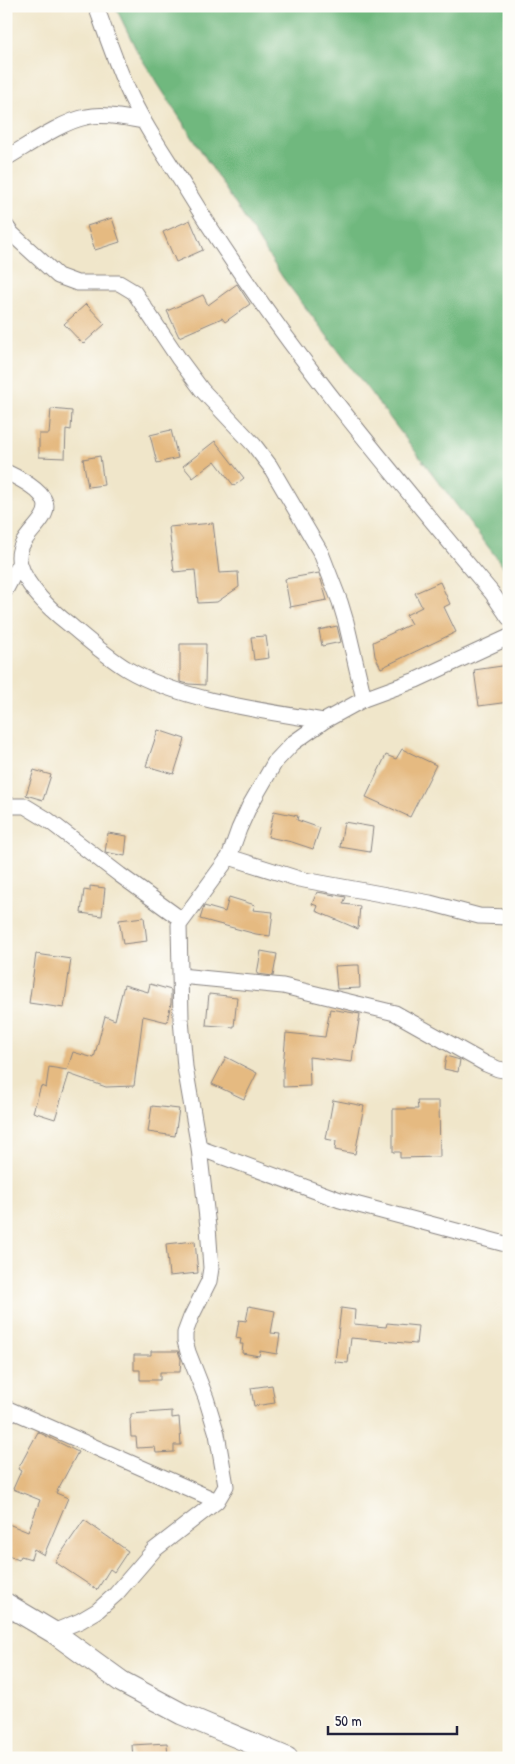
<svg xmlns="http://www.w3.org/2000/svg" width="515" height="1764" font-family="'Patrick Hand',sans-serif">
	<rect width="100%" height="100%" fill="#fdfcf7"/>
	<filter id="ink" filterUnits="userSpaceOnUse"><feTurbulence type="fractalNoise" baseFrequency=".02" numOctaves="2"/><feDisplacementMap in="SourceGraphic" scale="10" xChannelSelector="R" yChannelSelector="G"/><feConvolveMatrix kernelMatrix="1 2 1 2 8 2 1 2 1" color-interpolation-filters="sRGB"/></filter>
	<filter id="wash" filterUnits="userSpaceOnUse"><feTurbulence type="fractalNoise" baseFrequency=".0096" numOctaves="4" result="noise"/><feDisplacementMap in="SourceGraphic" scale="20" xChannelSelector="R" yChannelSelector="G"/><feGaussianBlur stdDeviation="1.12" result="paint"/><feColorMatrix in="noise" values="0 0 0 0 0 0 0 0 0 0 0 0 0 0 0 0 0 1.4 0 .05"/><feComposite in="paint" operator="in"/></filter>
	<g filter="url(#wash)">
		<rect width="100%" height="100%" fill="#f0e6ca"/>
		<path fill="#6fb87e" stroke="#486d5c" d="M115,6h394v568l-226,-296 -145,-225z"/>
		<g id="blocks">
			<path fill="#e5ba81" d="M112,218l8,24 -25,8 -8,-24z
				M190,220l13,30 -27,12 -13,-30z
				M237,284l13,20 -25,18 -3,-4 -43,19 -12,-26 36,-16 5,10z
				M86,304l19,20 -22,20 -19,-20z
				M51,409l21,2 -1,19 -5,-1 -1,29 -26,-1v-23h10z
				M171,430l7,28 -21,5 -7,-28z
				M215,441l29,37 -10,8 -19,-25 -22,17 -10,-12z
				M100,456l4,29 -16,2 -5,-28z
				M213,523l6,50 19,-1 1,15 -22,15 -19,1 -3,-33 -21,2 -5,-45z
				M319,573l8,27 -37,7 -5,-28z
				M440,582l10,22 -6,3 12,25 -75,36 -6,-12 -2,-14 38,-18 -5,-9 16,-8 -7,-14z
				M337,626l4,16 -19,4 -3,-16z
				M266,636l3,22 -15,2 -3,-23z
				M180,644h26l-1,41 -16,-1 -9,-2z
				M509,665v37l-30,4 -5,-36z
				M158,730l27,9 -11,35 -28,-8z
				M402,749l34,16 -26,52 -44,-20 20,-42 10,4z
				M34,770l17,5 -8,25 -17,-5z
				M274,811l24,5 -1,4 23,8 -7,21 -21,-7 -24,-5z
				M344,822l29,5 -3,25 -30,-5z
				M108,833l19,3 -2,20 -20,-4z
				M90,886l15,2 -3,28 -21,-3 3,-23 6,1z
				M317,892l29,5 -3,7 17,2 -2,23 -42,-18 2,-5 -6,-2z
				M229,897l26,8 -2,5 20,2 -3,24 -14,-2 -56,-15 4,-13 21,6z
				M144,917l3,24 -24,3 -4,-24z
				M261,951l16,3 -4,22 -16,-2z
				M36,954l35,5 -7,49 -35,-5z
				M354,965h5l1,23 -23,1 -2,-23z
				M150,984l21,6v13l-4,19 -24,-6 -9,70 -28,1 -37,-13 -14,45 -22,-7 8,-26 5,2 3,-21 18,3 6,-18 21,6 11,-42 10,4 9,-35 24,7z
				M209,994l28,3 -3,30 -28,-2z
				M330,1009l30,5 -5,31h-1l-2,17 -43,-5 1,29 -27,1v-21l3,-33 39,4z
				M446,1056l14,4 -2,12 -14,-3z
				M226,1057l31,16 -13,26 -32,-15z
				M333,1100l31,6 -9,48 -20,-4 1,-9 -10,-2z
				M417,1101h22l1,56 -40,1v-6h-7v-43h25z
				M152,1106l27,3 -4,27 -27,-4z
				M195,1241l3,32 -29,3 -3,-32z
				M249,1306l26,5 -4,22 9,1 -3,20 -17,-3 -1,5 -17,-3 1,-9h-3l1,-5 -5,-1 3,-18 7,1z
				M341,1308l14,2 -1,14 32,3 1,-4 31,3 -2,18 -65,-6 -3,25 -13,-1z
				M151,1351h27l3,8 -1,13h-20v8h-20v-10h-6v-15h17z
				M272,1385l3,18 -21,3 -3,-18z
				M172,1411v7l7,-1 2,28h-7v7l-18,1 -1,-6 -18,1 -1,-11h-5l-1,-18 1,-1v-4z
				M38,1432l40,20 -22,41 12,5 -24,57 -10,-6 -3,10 -10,-3 -2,4 -13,-5v-32l22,9 12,-32 -27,-11 8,-18 -3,-2z
				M84,1520l44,31 -14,21 -4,-3 -13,21 -42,-28z
				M167,1743l1,15h-35l-1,-13z"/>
		</g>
	</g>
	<g filter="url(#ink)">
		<use href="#blocks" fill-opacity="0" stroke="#898482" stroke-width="1"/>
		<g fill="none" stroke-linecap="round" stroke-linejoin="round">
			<defs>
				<path id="street" d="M96,6c10,28 19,55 31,82 16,37 40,70 61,104 88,144 197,273 304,401l17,25
					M6,158c21,-12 57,-37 80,-41 19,-4 39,1 58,4
					M6,226l5,7 47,43 19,7h42l15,9 45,67 23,31 52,55 16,21 51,87 19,49 6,20 18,77
					M6,472c87,41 3,54 14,92 6,23 32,47 50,61 18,15 36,31 57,44 52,31 137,42 197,52
					M6,589l13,-25
					M6,806h19l23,14 72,55 62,45
					M229,857l70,22 131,24 49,13 30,1
					M180,976l103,10 112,27 91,51 12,5 11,2
					M199,1148l141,52 169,45
					M6,1408l211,93
					M53,1632l27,-11 17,-10 19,-17 38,-44 63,-49 9,-15 -9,-52 -11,-36 -18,-46 -3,-11v-8l6,-16 18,-36 2,-13 -3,-41 -9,-79 -14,-81 -4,-48 -2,-94 50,-68 10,-28 10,-22 26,-45 18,-19 31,-22 40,-22 52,-19 93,-43"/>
				<path id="secondary" d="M6,1604l47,28 69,50 60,32 105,44"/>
			</defs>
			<use href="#street" stroke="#898482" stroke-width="17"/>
			<use href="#secondary" stroke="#898482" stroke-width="23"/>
			<use href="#street" stroke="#fff" stroke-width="15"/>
			<use href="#secondary" stroke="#fff" stroke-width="21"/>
		</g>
	</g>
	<rect width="515" height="1764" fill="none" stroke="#fdfcf7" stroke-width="25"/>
	<path d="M328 1726v8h129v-8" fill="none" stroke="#22223b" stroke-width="2.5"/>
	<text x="335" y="1726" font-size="15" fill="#22223b" stroke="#fdfcf7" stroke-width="4" paint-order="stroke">50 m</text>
</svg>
